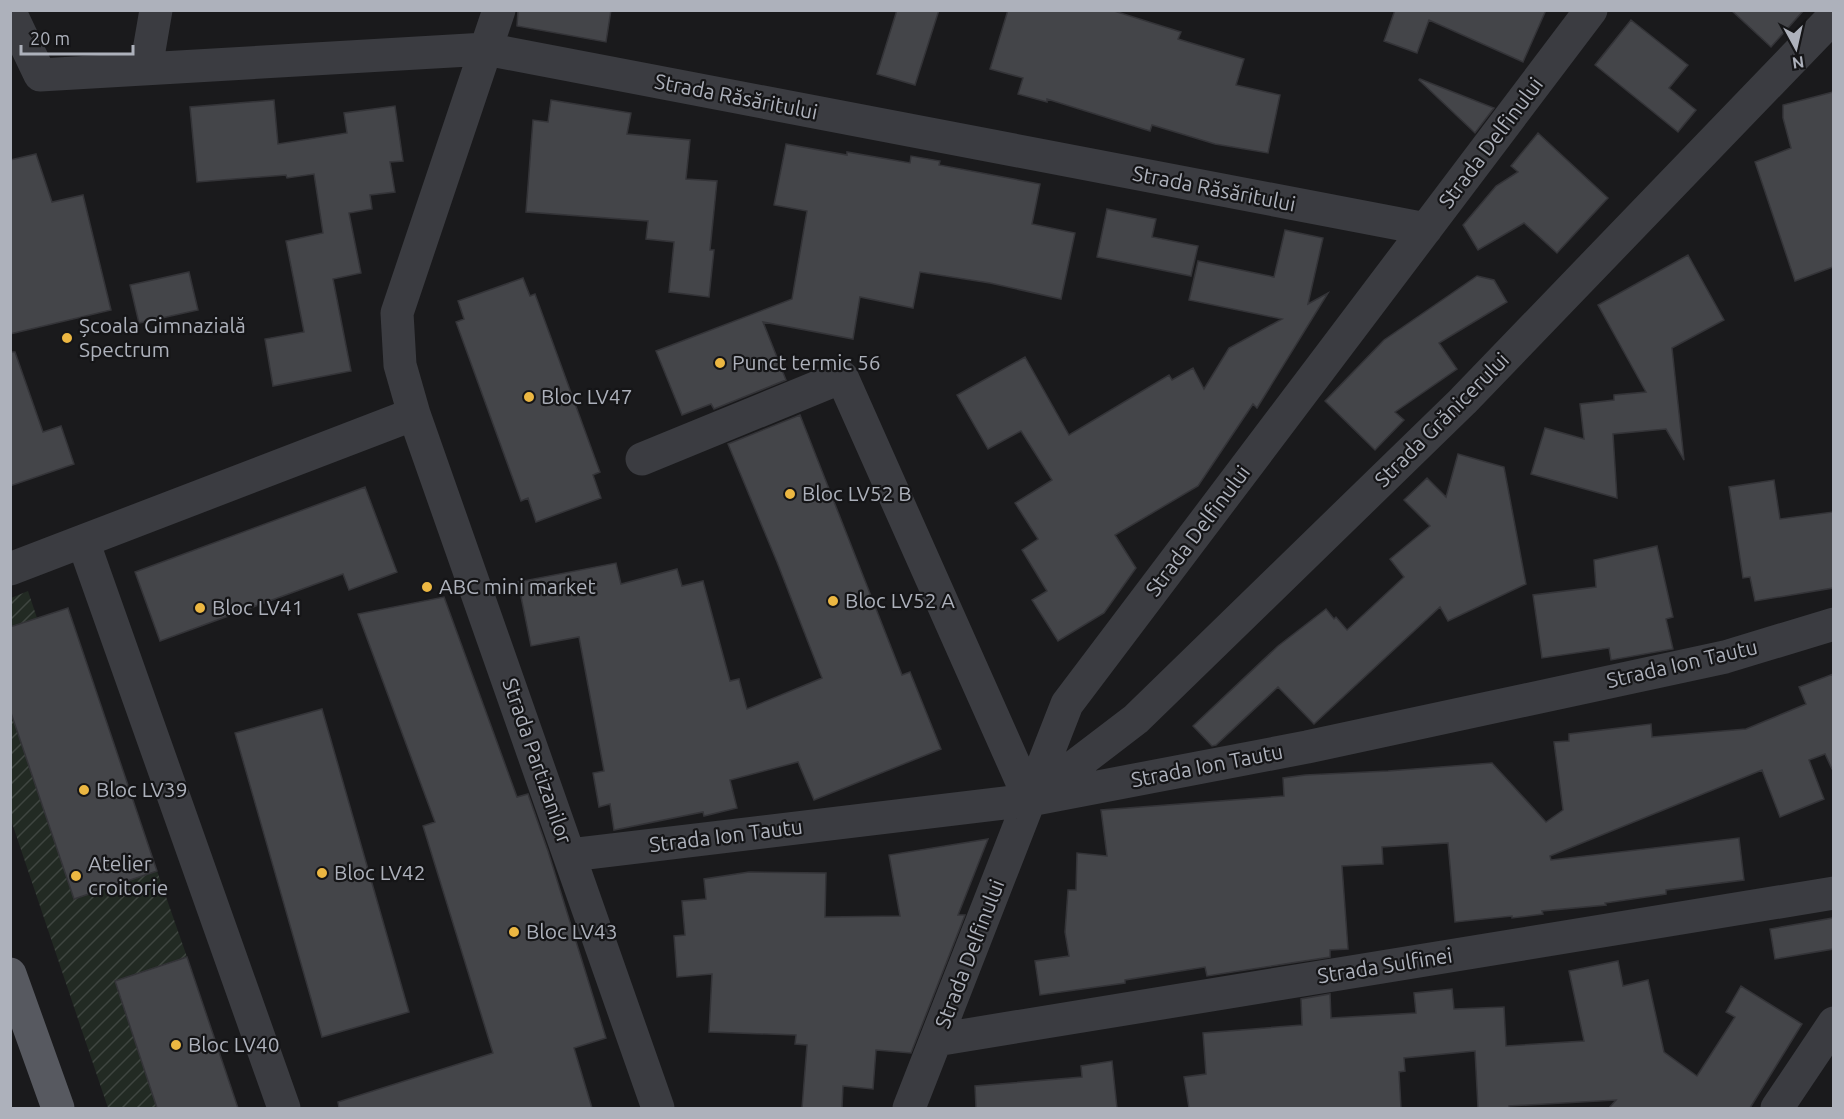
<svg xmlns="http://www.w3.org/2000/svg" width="1844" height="1119" font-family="Ubuntu,sans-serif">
	<defs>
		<pattern id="garden-furrows" width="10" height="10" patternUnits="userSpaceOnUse" patternTransform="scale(1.5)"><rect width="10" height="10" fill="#222a23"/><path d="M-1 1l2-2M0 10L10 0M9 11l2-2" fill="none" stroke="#3f4641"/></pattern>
	</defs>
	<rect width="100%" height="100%" fill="#1a1a1c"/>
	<path fill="url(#garden-furrows)" d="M28,591l9,27 -26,9v-29z
		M10,710l64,188 83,-27 30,86 -72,25 42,126h-49l-97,-288z"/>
	<path fill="#444549" stroke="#343438" stroke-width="1.5" d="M518,10h93l-5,32 -89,-16z
		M897,10h42l-24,75 -38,-11z
		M1008,10h103l70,22 -3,7 66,20 -8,26 44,10 -12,58 -53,-9 -63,-19 -2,6 -103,-32v3l-29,-8 5,-16 -33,-9z
		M1395,10h151l-23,52 -94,-42 -12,33 -33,-12z
		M1731,10h73l-33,37z
		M1631,20l57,45 -19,23 27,22 -18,22 -83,-67z
		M1420,79l74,29 -19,25 -56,-53z
		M1833,92v175l-38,14 -40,-119 36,-14 -8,-30v-13z
		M274,100l4,44 69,-11 -3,-20 51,-7 8,55 -13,1 5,30 -25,3 2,14 -23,4 12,60 -28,6 18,92 -78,15 -8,-47 39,-7 -18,-91 37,-8 -9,-59 -27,4 -1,-3 -89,7 -7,-75z
		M551,100l80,13 -4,21 63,6 -4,39 31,2 -7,69h4l-5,47 -40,-5 5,-50 -28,-3 2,-18 -122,-9 7,-92 15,2z
		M1538,133l70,65 -51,55 -33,-30 -46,27 -15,-25 33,-39 22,-14 -7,-6z
		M786,144l61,11v-3l63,11 1,-7 29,5 -1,4 101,19 -8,40 43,9 -14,66 -71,-16 -70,-11 -7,36 -53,-11 -7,42 -90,-17 23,58 -72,29 -3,-5 -29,11 -26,-64 136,-52 15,-88 -33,-6z
		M36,154l16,48 31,-7 28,115 -101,24v-174z
		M1107,209l49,10 -4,18 46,9 -7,30 -94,-19z
		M1285,230l38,8 -15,66 20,-11 -71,115 -4,-4 -55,82 -83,49 21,33 -32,45 -46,28 -26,-41 15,-9 -25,-41 16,-11 -23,-36 37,-23 -31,-49 -33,18 -31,-54 68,-38 44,78 100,-60 3,5 21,-12 11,21 25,-41 53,-29 -93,-19 9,-39 76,16z
		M1688,255l36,65 -52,28 12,112 -18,-31 -53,5 4,64 -86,-24 14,-46 39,11 -4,-35 34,-4v-5l32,-3 -48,-87z
		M189,272l9,38 -59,13 -9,-38z
		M1477,276l17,4 13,22 -68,41 18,26 -62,43 9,8 -29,30 -50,-49 59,-61z
		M523,278l7,18 5,-2 65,178 -7,3 8,23 -65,24 -8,-24 -7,3 -65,-179 8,-3 -6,-18z
		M10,352h5l28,80 18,-6 13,38 -64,22z
		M800,415l102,260 8,-3 31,77 -127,51 -16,-38 -68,18 7,28 -33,8 -1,-4 -89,18 -4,-26 -11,3 -6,-34 11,-2 -25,-134 -48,9 -13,-64 98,-19 5,21 56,-15 5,17 21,-5 27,100 9,-2 8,30 75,-31 -45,-116 -49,-118z
		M1458,454l46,13 22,117 -78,37 -8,-14 -126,117 -36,-37 -62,58 -4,1 -19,-20 85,-80 48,-37 8,10 2,-2 11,13 57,-53 -14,-18 40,-33 -26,-26 23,-22 19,19z
		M1774,480l6,39 53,-7v76l-78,13 -5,-24 -7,1 -14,-91z
		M365,487l32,85 -48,18 -6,-16 -183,67 -25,-69z
		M1657,546l16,71 -7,2 7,30 -62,11 -2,-12 -67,10 -9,-63 63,-8 -2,-27z
		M444,597l73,200 11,-3 20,57 58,187 -32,10 18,60h-253l-1,-6 155,-49 -70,-227 12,-4 -77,-208z
		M68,608l89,263 -83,28 -64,-189v-83z
		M1833,674v95h-1l-7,-15 -16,6 15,39 -44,18 -18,-47 -212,86 1,4 188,-22 5,42 -78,10v4l-61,9 1,2 -64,6 1,3 -31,4v-2l-57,6 -7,-79 -66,4 1,17 -41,2 6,83 -18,1v7l-123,19 -2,-9 -80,13v3l-85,12 -5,-34 34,-5 -4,-24 3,-42h8l1,-37 30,3 -6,-46 183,-14 -1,-18 22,-3 83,-4 104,-8 54,59 17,-12 -9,-68 15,-1v-7l82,-10 1,13 94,-8 60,-25 -7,-17z
		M322,709l87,303 -87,25 -87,-304z
		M988,839l-30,76h7l-54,138 -35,-3 -3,39 -30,-3 -1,22h-40l5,-63 -12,-1 1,-9 -87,-3 3,-58 -35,3 -3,-41 11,-1 -3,-34 24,-2 -2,-20 45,-7 77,1 -1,44 75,-1 -11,-61z
		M1833,918v31l-58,10 -5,-30z
		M187,957l51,151h-81l-42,-127z
		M1618,961l5,25 25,-6 16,72 33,24 38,-59 -9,-5 15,-26 61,38 -52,84h-141l7,-8 -107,6v2h-31l-3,-57 -71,7 1,13 -6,1 2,36h-212l-5,-31 22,-3 -3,-41 99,-8 -1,-26 29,-5 1,24 85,-5 -2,-20 38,-4 2,20 50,-2 2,39 78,-5 -15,-70z
		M1112,1061l5,47h-141l-1,-22 107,-9 -1,-11z"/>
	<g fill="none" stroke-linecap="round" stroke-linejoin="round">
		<path stroke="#3b3c41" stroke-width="33" d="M499,10l-102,303 3,52 14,49 244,694
			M10,12l30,63 446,-26 940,180
			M146,68l10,-58
			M642,459l200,-82 188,423 106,-81 327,-318 371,-385
			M10,569l73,-28
			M570,855l460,-55 277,-53 418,-90 109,-33
			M936,1040l898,-147
			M284,1108l-201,-567 331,-127
			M909,1108l158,-404 524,-694
			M1777,1108l57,-85"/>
		<path stroke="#575960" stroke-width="33" d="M10,974l48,134"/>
	</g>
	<g fill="#ecb742" stroke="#151517" stroke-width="2">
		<circle cx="67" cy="338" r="6"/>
		<circle cx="720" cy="363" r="6"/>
		<circle cx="529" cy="397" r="6"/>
		<circle cx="790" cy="494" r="6"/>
		<circle cx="427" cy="587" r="6"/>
		<circle cx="833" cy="601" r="6"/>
		<circle cx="200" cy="608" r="6"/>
		<circle cx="84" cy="790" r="6"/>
		<circle cx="322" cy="873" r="6"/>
		<circle cx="76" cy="876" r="6"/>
		<circle cx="514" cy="932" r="6"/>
		<circle cx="176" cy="1045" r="6"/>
	</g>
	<g text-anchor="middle" stroke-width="4.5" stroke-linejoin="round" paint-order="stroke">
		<g font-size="21" fill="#adb1bb" stroke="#151517">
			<text transform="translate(736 97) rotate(11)" y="7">Strada Răsăritului</text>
			<text transform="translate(1491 143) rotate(-53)" y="7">Strada Delfinului</text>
			<text transform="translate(1214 189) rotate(11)" y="7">Strada Răsăritului</text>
			<text transform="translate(1442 420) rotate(-45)" y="7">Strada Grănicerului</text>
			<text transform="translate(1198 531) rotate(-53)" y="7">Strada Delfinului</text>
			<text transform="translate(1682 664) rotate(-13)" y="7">Strada Ion Tautu</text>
			<text transform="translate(537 761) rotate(71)" y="7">Strada Partizanilor</text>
			<text transform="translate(1207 766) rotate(-11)" y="7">Strada Ion Tautu</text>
			<text transform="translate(726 836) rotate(-7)" y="7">Strada Ion Tautu</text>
			<text transform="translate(970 954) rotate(-69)" y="7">Strada Delfinului</text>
			<text transform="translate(1385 966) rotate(-9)" y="7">Strada Sulfinei</text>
		</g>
		<g font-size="21" fill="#adb1bb" stroke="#151517" text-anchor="start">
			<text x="79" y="333">Școala Gimnazială<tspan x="79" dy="24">Spectrum</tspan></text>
			<text x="732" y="370">Punct termic 56</text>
			<text x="541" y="404">Bloc LV47</text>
			<text x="802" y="501">Bloc LV52 B</text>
			<text x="439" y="594">ABC mini market</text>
			<text x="845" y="608">Bloc LV52 A</text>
			<text x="212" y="615">Bloc LV41</text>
			<text x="96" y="797">Bloc LV39</text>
			<text x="88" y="871">Atelier<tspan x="88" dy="24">croitorie</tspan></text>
			<text x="334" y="880">Bloc LV42</text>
			<text x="526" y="939">Bloc LV43</text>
			<text x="188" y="1052">Bloc LV40</text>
		</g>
	</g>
	<rect width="1844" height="1119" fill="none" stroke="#adb1bb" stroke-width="24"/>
	<g transform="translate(1796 48) rotate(172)" stroke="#151517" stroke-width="4.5" paint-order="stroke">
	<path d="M0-4.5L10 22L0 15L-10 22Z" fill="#adb1bb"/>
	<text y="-9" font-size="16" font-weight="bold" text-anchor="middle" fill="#adb1bb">N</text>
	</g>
	<path d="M21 45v9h112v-9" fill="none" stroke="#adb1bb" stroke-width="3"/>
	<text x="30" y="45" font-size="18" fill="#adb1bb" stroke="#151517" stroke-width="4.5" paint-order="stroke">20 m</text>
</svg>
